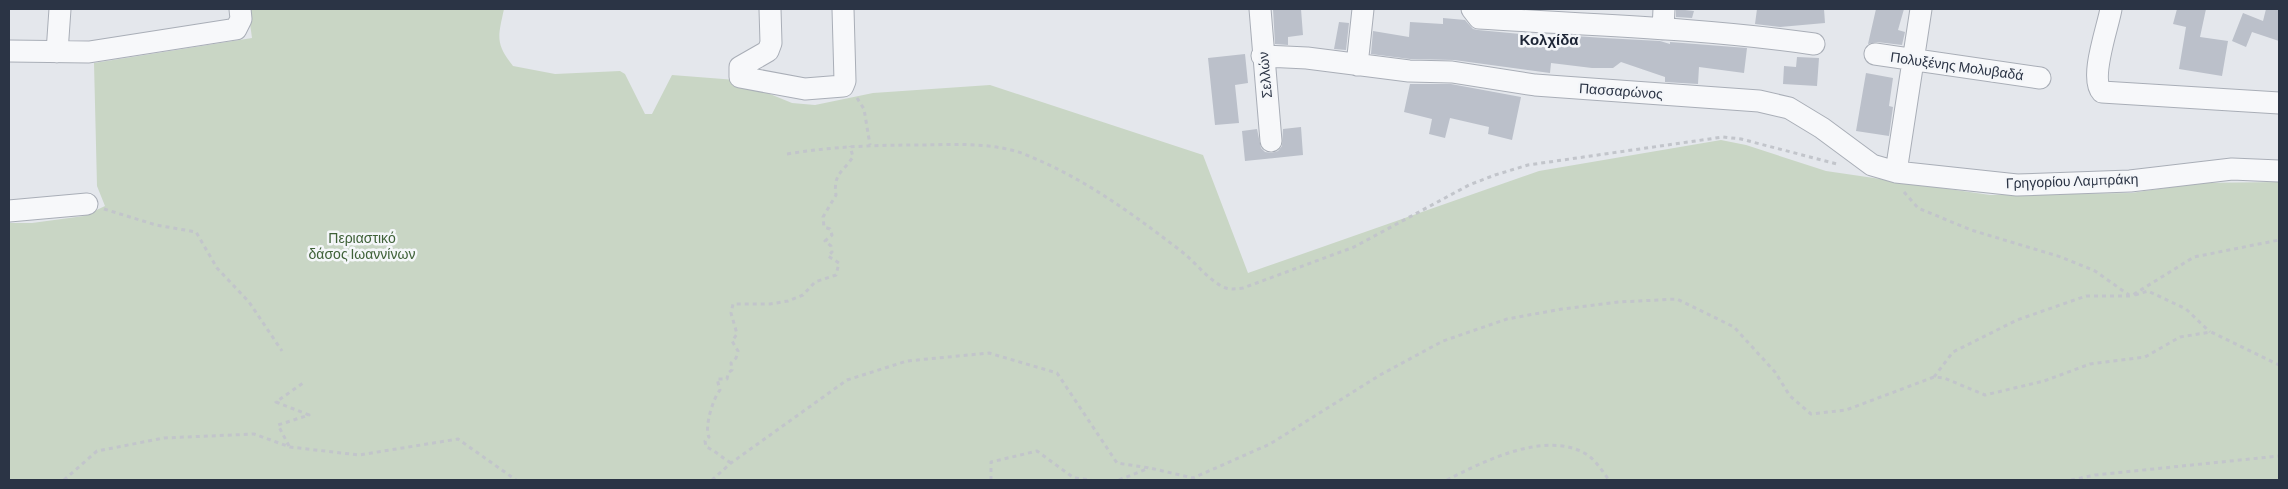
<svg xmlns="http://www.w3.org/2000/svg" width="2288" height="489" font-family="Barlow,sans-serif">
	<rect width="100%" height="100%" fill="#e4e7ec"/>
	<path fill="#c9d6c5" d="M248,9h256c-6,28 -9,34 9,57l42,8 65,-3 5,3 20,40h7l20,-39 64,5 56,23 23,2 58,-12 117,-8 213,70 45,118 291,-102 182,-31 25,5 80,26 164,24 141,-2 68,-10 80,-1v298h-2270v-257h23l52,-7 21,-10 -8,-20 -3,-123 158,-25z"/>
	<path fill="#bbc0ca" d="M1273,9h28l2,26 -15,2v8l-13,-1z
		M1676,9l18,2 -2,7 -16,-1z
		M1757,9h67l1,14 -45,4 -25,-3z
		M1876,9h28l-6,21 7,2 -3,13 -25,-3 -9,2z
		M2177,9h29l-6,28 28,4 -6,35 -43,-7 7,-42 -13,-3z
		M2266,9l13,1v31l-27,-9 -6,15 -14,-6 11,-28 20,8z
		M1443,18l22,2 8,9 5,1 97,9v-3l29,2 56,3 10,3v-2l77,6 -3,25 -45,-6 -1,17 -33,-2v-5l-44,-15 -8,6h-21l-41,-5 -1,10 -96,-13 -44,-1 -39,-5 2,-23 36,6 1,-15 33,2z
		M1339,22l10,1 -3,27 -12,-1z
		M1245,54l3,29 -13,2 4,38 -24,2 -7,-67z
		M1797,57l22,1 -2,28 -34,-2 1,-18 12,1z
		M1866,73l27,5 -4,28 4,1 -4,29 -33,-5z
		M1410,84h41l70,13 -9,43 -24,-6 1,-7 -39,-9 -5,20 -16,-4 3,-15 -28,-7z
		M1301,127l2,28 -58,6 -3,-30 15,-2 4,19 4,4 7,1 6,-2 4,-5 1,-17z"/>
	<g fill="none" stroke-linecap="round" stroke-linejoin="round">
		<defs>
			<path id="minor" d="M770,9l1,34 -3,8 -28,16v10l65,12 38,-3 2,-5 -2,-72
				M1260,9l11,132
				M1472,9l7,9c112,7 224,10 335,26
				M2111,9c-3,18 -22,69 -9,83l177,11
				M1663,29l1,-20
				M9,51l80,1 147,-23 5,-10 -1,-10
				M57,52l3,-43
				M1875,54l165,24
				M1262,56l45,2 102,13 43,1 83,13 224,16 30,7 33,20 50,37 24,7 121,13 113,-4 102,-12 47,2
				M1357,65l6,-56
				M1896,172l25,-163
				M9,211l78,-7"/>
		</defs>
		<use href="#minor" stroke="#a9aeb7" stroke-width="23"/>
		<path stroke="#c2c5cb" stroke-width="3" stroke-dasharray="4 4" stroke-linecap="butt" d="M857,98l7,11 6,36
			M787,154c49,-8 90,-9 139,-9 31,-1 69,-2 98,9 60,24 106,58 157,97 14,11 25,26 40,35 7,4 14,3 22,2l111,-41 115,-62 26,-10 33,-10 195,-28 18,2 96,25
			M1904,192l14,16 53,22 90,27 34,14 34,24
			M104,209l52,16 40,7 21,36 32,34 33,49
			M2135,295l13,-4 38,18 24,23
			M1934,377l19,-25 64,-32 69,-24h45l63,-39 85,-17
			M289,446l-11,-21 31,-10 -33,-13 27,-19
			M731,463c-9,-5 -15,-12 -25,-16l-1,-6 4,-4c-5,-9 4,-39 11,-47l-3,-11h10l1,-6 4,-3 -1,-7 5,-5 2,-7 -6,-10 5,-7 -6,-21 2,-9h37l18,-3 15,-6 12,-13 21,-7 3,-12 -11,-7 4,-4 -1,-6 -6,-5 7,-6 -2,-6 -6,-2 -1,-10 13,-22c-3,-21 6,-22 17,-38l-3,-11
			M64,480l33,-29 67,-13 90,-4 36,13 69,8 99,-16 58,41
			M712,480l19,-17 116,-83 60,-19 82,-8 68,20 60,90 33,5 43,10 77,-34 110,-69 63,-34 64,-22 55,-10 57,-7 58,-3 57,28 41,45 15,24 21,18 35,-4 88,-33 10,1 41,17 59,-14 46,-17 55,-7 35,-20 31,-5 68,33
			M991,480v-18l46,-11 37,27 17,2
			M1119,480l30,-12
			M1447,480c37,-19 99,-50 139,-26 10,6 16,17 23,26
			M2071,480l24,-5 184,-19"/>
		<use href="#minor" stroke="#f7f8fa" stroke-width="21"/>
	</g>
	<g text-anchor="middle" stroke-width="5" stroke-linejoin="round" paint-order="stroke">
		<g font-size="14" fill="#2b3445" stroke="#f4f6f9">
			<text transform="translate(1957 66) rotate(8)" y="5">Πολυξένης Μολυβαδά</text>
			<text transform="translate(1265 75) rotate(-95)" y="5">Σελλών</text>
			<text transform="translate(1621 91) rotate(4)" y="5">Πασσαρώνος</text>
			<text transform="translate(2072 181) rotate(-2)" y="5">Γρηγορίου Λαμπράκη</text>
		</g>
		<g font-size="14" fill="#3f6138" stroke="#f4f6f9">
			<text x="362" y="243">Περιαστικό<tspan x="362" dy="16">δάσος Ιωαννίνων</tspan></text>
		</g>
		<g font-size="15" font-weight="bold" fill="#1d2536" stroke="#f4f6f9">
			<text x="1549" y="45">Κολχίδα</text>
		</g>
	</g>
	<rect width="2288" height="489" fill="none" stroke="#2b3445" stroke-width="20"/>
</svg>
